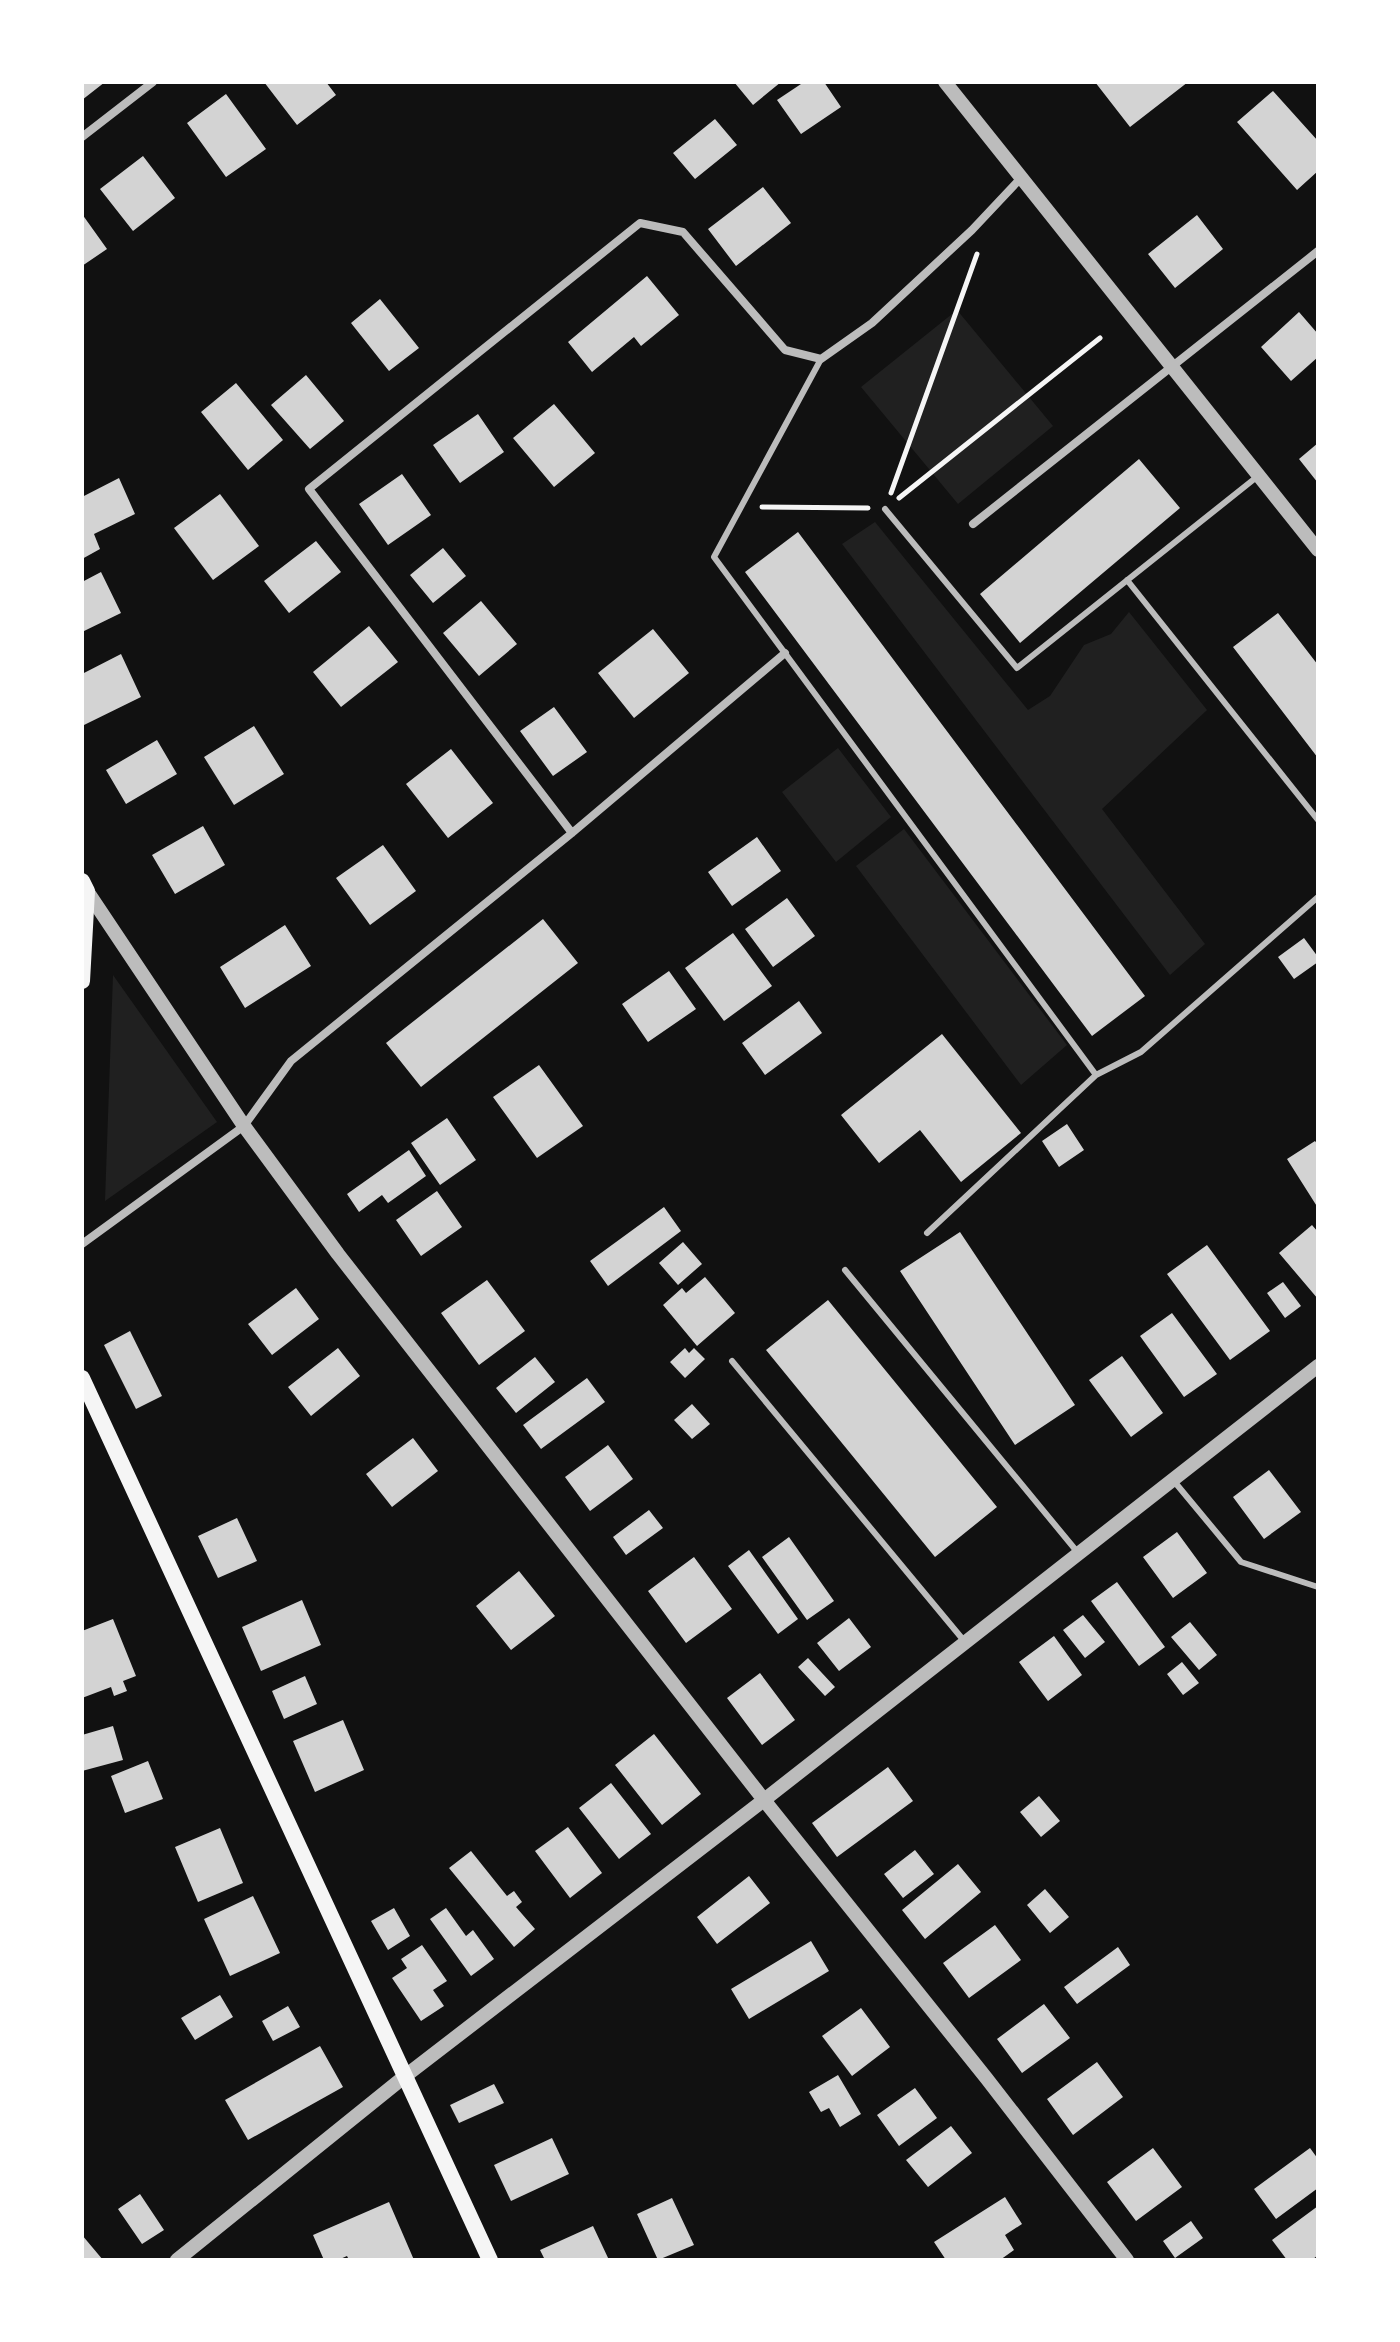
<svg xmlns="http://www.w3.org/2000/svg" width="1400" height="2342" font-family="'IBM Plex Sans',sans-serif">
	<rect width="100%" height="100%" fill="#111"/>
	<path fill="#202020" d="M957,310l96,116 -95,78 -97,-117z
		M875,522l153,188 22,-14 34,-51 27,-11 18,-22 78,98 -105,99 103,135 -35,31 -328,-431z
		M838,748l53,69 -55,45 -54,-70z
		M904,829l163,216 -46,40 -165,-219z
		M113,975l104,147 -112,79z"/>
	<path fill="#d3d3d3" d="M82,82h23l-23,18z
		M264,82h62l10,13 -39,30z
		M734,82h47l-28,23z
		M804,82h20l17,25 -40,27 -24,-34z
		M1095,82h93l-58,45z
		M1273,91l45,50v30l-21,19 -60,-68z
		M226,94l40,55 -40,28 -39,-54z
		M715,119l22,26 -42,34 -22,-26z
		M143,156l32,42 -42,33 -33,-42z
		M763,187l28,36 -55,43 -28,-37z
		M82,214l25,35 -25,17z
		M1197,215l26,34 -48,39 -27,-34z
		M647,276l32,39 -38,31 -7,-9 -42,35 -24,-30z
		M380,299l39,49 -30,23 -38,-48z
		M1299,312l19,22v23l-27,24 -30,-34z
		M306,375l38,46 -34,28 -39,-44z
		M236,383l47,57 -35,30 -47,-58z
		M554,404l41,49 -41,34 -41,-49z
		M478,414l26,38 -44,31 -27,-38z
		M1318,443v40l-19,-24z
		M1139,459l41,49 -160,135 -40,-49z
		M402,474l29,41 -43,30 -29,-41z
		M119,478l16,36 -41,20 6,15 -18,10v-62z
		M220,494l39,52 -46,34 -39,-52z
		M798,532l347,464 -53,40 -347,-464z
		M316,541l25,31 -52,41 -25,-32z
		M443,548l23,28 -33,27 -23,-28z
		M101,572l20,41 -39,19v-50z
		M481,601l36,43 -38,32 -36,-43z
		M1278,613l40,52v93l-85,-111z
		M369,626l29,36 -57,45 -28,-35z
		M653,629l36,44 -55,45 -36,-45z
		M121,654l20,43 -57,28 -2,-51z
		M554,707l33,45 -34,24 -33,-45z
		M254,726l30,48 -50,31 -30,-48z
		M157,740l20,34 -51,30 -20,-34z
		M451,749l42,54 -45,35 -42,-54z
		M203,826l22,39 -50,29 -23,-39z
		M757,837l24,34 -49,35 -24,-34z
		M383,845l33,46 -46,34 -34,-47z
		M787,898l28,38 -42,31 -28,-38z
		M543,919l35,44 -157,124 -35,-44z
		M285,925l26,41 -66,42 -25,-41z
		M733,933l39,53 -48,35 -39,-53z
		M1304,938l14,19v5l-24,17 -16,-22z
		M669,971l27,38 -48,33 -26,-38z
		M799,1001l23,32 -57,42 -23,-32z
		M942,1034l79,99 -60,49 -41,-52 -41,33 -38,-48z
		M539,1065l44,61 -46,32 -44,-61z
		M447,1118l29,42 -36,25 -29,-42z
		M1067,1124l17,26 -25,17 -17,-26z
		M1315,1141l3,4v63l-31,-49z
		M409,1150l17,26 -38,27 -6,-8 -23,17 -12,-18z
		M437,1191l25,36 -41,29 -25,-36z
		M664,1207l17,24 -73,55 -18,-25z
		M1312,1225l6,7v67l-39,-46z
		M960,1232l115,173 -60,40 -115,-174z
		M683,1242l19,22 -24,21 -19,-22z
		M1207,1245l63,86 -40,29 -63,-86z
		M705,1277l30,36 -38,33 -34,-41 19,-17 4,5z
		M487,1280l38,51 -46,34 -38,-52z
		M1283,1282l18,24 -16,12 -18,-25z
		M296,1288l23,31 -47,36 -24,-31z
		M828,1300l169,207 -62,50 -169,-207z
		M1172,1313l45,61 -33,23 -44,-61z
		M130,1331l32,65 -26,13 -32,-64z
		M338,1348l22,28 -49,40 -23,-29z
		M685,1348l4,5 5,-5 11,11 -20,19 -15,-16z
		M1122,1356l41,57 -32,24 -42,-57z
		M535,1357l20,25 -39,31 -20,-25z
		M587,1378l18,24 -64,47 -18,-24z
		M692,1404l18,20 -18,15 -18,-19z
		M413,1438l25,33 -46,36 -26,-33z
		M608,1445l25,34 -43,32 -25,-34z
		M1269,1470l32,42 -37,27 -31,-42z
		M649,1510l14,18 -37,27 -13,-18z
		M237,1518l20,43 -39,17 -20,-42z
		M1177,1532l30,41 -34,25 -30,-41z
		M789,1537l45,64 -27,19 -45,-63z
		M749,1550l49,69 -20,15 -50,-68z
		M694,1557l38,52 -46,34 -38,-52z
		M519,1571l36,45 -44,34 -35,-44z
		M1117,1582l48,65 -26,19 -48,-65z
		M302,1600l19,45 -60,26 -19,-44z
		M1083,1615l22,27 -20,16 -22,-28z
		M849,1618l22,29 -32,24 -22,-28z
		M113,1619l23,57 -13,5 4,10 -13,5 -3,-9 -29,11v-67z
		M1190,1622l27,33 -18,15 -28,-33z
		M1054,1636l28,39 -34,26 -29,-39z
		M808,1658l27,29 -10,9 -27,-29z
		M1182,1662l17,21 -16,12 -16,-21z
		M760,1673l35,47 -33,25 -35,-47z
		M305,1676l12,28 -33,15 -12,-28z
		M343,1720l21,50 -49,22 -22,-51z
		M113,1726l10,34 -41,11v-36z
		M654,1734l47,60 -39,31 -47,-60z
		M148,1761l15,38 -38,14 -14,-37z
		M888,1767l25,34 -76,56 -25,-34z
		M611,1783l40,51 -32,25 -40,-51z
		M1039,1796l21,25 -19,16 -21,-25z
		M568,1827l34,46 -32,25 -35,-47z
		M220,1828l23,55 -45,19 -23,-55z
		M915,1850l19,24 -31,24 -19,-24z
		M471,1851l36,45 7,-5 8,11 -6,5 19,22 -21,18 -65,-79z
		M958,1864l23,28 -56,47 -23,-29z
		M749,1876l21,27 -53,41 -20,-27z
		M1045,1889l24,28 -19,16 -23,-28z
		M253,1896l27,57 -50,23 -26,-57z
		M394,1908l16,28 -22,14 -17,-29z
		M446,1908l20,28 7,-6 21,29 -23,17 -41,-57z
		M995,1925l26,35 -52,38 -26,-35z
		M811,1941l18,30 -80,48 -18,-30z
		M422,1945l25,36 -14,9 11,16 -23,15 -29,-43 15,-10 -6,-9z
		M1118,1947l12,18 -53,39 -13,-17z
		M220,1995l13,22 -38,23 -14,-22z
		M1044,2004l26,34 -48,35 -25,-34z
		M288,2006l12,21 -27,14 -11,-20z
		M861,2008l29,39 -38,29 -30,-40z
		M320,2046l23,41 -95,53 -23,-40z
		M1097,2062l26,35 -50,38 -26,-36z
		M838,2075l23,39 -21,13 -11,-19 -8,4 -12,-20z
		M494,2084l10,19 -45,20 -9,-18z
		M915,2088l22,30 -38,28 -22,-31z
		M951,2126l21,27 -44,34 -22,-27z
		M552,2138l17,36 -58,27 -17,-36z
		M1153,2148l29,39 -46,34 -29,-39z
		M1310,2148l8,11v29l-42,31 -22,-30z
		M140,2194l24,36 -22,14 -24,-35z
		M1005,2197l17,27 -17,11 9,15 -14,10h-54l-12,-18z
		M672,2198l22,47 -36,15 -21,-46z
		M389,2202l25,58h-65l-2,-4 -9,4h-14l-11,-25z
		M1318,2206v49l-6,5h-25l-15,-20z
		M1191,2221l12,17 -28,20 -12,-17z
		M593,2226l16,34h-64l-5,-10z
		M82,2235l21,25h-21z"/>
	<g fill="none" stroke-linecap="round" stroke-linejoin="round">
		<path stroke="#f5f5f5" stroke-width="5" d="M891,493l86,-239
			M899,498l201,-160
			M762,507l106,1"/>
		<path stroke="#bcbcbc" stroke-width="6" d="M821,359l-107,198 382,518 45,-23 177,-155
			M885,509l132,159 241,-192
			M1127,580l191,240
			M927,1233l169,-158
			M845,1270l234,284
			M732,1361l233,281
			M1173,1480l68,82 77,25"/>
		<path stroke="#bcbcbc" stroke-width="8" d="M82,137l71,-55
			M973,524l345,-273
			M572,833l-263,-344 331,-266 43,9 102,118 36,9 51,-36 100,-93 48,-51
			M82,1244l162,-118 47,-65 281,-228 213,-180"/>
		<path stroke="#bcbcbc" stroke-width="14" d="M945,82l373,468
			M87,891l157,235 94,128 426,546 223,279 140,181
			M177,2260l227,-183 360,-277 554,-434"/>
		<path stroke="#f5f5f5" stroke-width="16" d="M82,881l5,10 -5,90
			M82,1378l408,882"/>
	</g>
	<rect width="1400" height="2342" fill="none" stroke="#ffffff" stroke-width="168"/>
</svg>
